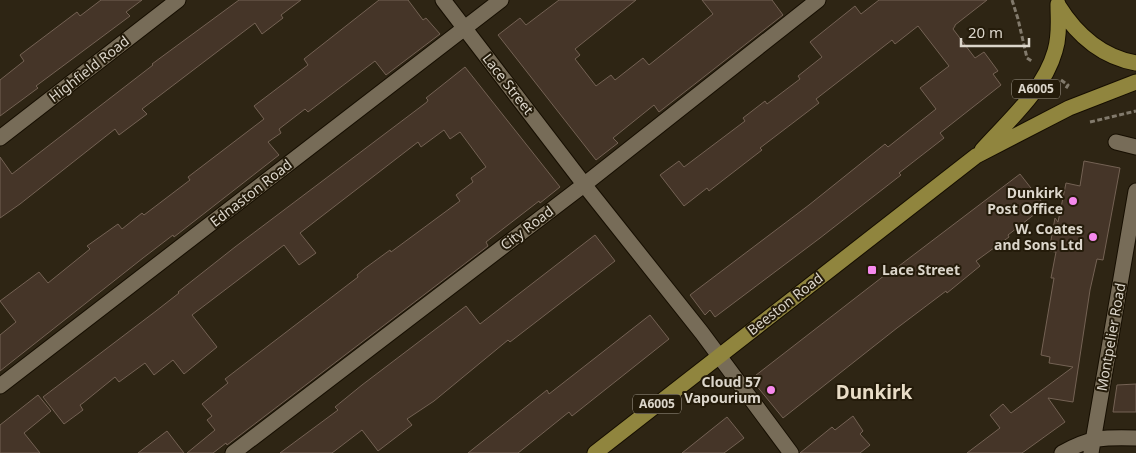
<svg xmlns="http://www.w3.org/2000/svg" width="1136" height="453" font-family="'Noto Sans',sans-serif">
	<rect width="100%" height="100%" fill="#2e2514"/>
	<path fill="#453528" stroke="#746254" d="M101,0h41l-16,12 4,4 -94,70 2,2 -38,28v-36l24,-19 -4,-6 57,-43 3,4z
		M239,0h62l-20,15 2,3 -21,16 -7,-11 -113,86 5,5 -28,21 -4,-6 -95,75 -20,14v-61l12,17 141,-109 -1,-1z
		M379,0h29l15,20 3,-2 14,16 -54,41 -11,-14 -67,51 -3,-3 -26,20 2,4 -13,9 11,13 -105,82 -1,-2 -30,23 -143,113v-36l16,-13 -16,-21 39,-29 9,11 42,-34 -3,-3 31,-22 4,5 20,-16 2,2 46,-35 -2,-3 76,-58 -10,-13 54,-41 -4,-6z
		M559,0h77l-61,49 5,6 -5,4 21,27 15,-11 4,5 28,-22 6,7 64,-51 -11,-14h70l11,15 -124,97 -5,-7 -41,33 5,5 -22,17 -98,-125 22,-17 6,7z
		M879,0h108l-32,25v1l-2,3 22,29 9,-6 14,19 -5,3 8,11 -61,48 4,5 -45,35 2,2 -81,63 -105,79 -5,-7 -5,5 -15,-20 119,-90 76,-61 3,3 48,-38 -16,-21 29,-22 -31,-40 -23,18 -3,-4 -76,59 3,4 -59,45 2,2 -53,41 -2,-3 -23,18 -24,-31 19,-14 5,6 61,-46 -2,-3 22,-17 2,3 33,-25 -2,-3 24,-19 -12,-15 45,-36 6,8z
		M465,67l95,120 -20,16 -1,-2 -53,41 2,4 -261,199 -1,-2 -13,10h-26l28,-23 -8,-10 5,-4 -10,-12 26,-21 -3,-4 133,-102 -1,-2 7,-6 26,-19 1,2 69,-51 -4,-6 17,-13 -2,-4 15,-11 -26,-35 -10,7 -6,-9 -23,17 -3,-5 -118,91 16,20 -17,12 -15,-20 -92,70 25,32 -33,27 -11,-14 -19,15 -9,-12 -26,19 -4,-5 -32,26 -3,2 3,5 -19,14 -21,-27 113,-86 23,-18 -1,-1 57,-45 192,-145 1,-2 -2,-2z
		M1084,161l36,7 -17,92 -6,-1 -7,31 -17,112 -25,-4 17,24 -43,31h-55l33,-25 -10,-13 13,-11 8,9 62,-46 -24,-4 1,-6 -9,-2 13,-77h-3l5,-26 -7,-1 6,-33 3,4 8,-39 14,3z
		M1020,174l25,32 -37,29 1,2 -33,24 4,5 -33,27 -1,-2 -49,37 -114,90 -32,-39 143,-111 1,1z
		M595,235l20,26 -105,81 -2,-2 -74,61 -27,18 5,6 -34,26 -16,-21 -30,23h-52l58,-43 -3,-3 27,-22 104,-79 14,18z
		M650,315l19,24 -97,77 -3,-4 -51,41h-50l79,-63 2,4z
		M1136,384v28h-23l4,-27z
		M38,395l13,16 -27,22 16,20h-40v-28z
		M853,416l10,15 -3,3 10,11 -10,8h-60l32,-26 3,3z
		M727,417l17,21 -20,15h-42z
		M167,431l17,22h-46z"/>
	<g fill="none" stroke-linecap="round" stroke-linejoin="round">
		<defs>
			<path id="street" d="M443,0l147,192 112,141 89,120
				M0,138l178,-138
				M1116,142l20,5
				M0,386l501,-386
				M233,453l352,-269 233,-184
				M1062,453c28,-16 43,-16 74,-15
				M1091,453l45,-262"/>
			<path id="primary" d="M1058,5c18,29 44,52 78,58
				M982,150c27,-30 62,-60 73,-99 5,-16 3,-31 3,-47
				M595,453l381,-297 93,-48 67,-26"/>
		</defs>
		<use href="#street" stroke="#160e01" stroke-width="17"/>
		<use href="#primary" stroke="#160e01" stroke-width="17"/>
		<path stroke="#827a6c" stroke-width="3" stroke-dasharray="5 2.5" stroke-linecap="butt" d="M1012,0l6,19 9,39 6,4
			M1061,80l7,5 -3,5
			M1090,122l46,-11"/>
		<use href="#street" stroke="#776c58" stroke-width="15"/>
		<use href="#primary" stroke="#90853e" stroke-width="15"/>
	</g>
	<g fill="#f689ed" stroke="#241b0a" stroke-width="2">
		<circle cx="1073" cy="201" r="5"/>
		<circle cx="1093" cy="237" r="5"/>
		<rect x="867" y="265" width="10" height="10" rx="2.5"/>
		<circle cx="771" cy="390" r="5"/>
	</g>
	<g text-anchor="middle" stroke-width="4" stroke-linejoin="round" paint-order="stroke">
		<g fill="#241b0a" stroke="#a59e91" stroke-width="1">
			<rect x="1012" y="79.5" width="48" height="19" rx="4"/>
			<rect x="633" y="394.5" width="48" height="19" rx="4"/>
		</g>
		<g font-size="12" font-weight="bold" fill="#dcd6cb">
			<text x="1036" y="93">A6005</text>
			<text x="657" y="408">A6005</text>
		</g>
		<g font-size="14" fill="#dcd6cb" stroke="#241b0a">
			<text transform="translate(89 69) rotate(-38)" y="5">Highfield Road</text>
			<text transform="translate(508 84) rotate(52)" y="5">Lace Street</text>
			<text transform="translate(251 193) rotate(-38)" y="5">Ednaston Road</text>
			<text transform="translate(527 228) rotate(-37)" y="5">City Road</text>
			<text transform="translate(785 304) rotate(-38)" y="5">Beeston Road</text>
			<text transform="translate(1111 337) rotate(-80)" y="5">Montpelier Road</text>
		</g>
		<g font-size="14" font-weight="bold" fill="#dcd6cb" stroke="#241b0a" text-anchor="end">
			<text x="1063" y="198">Dunkirk<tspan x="1063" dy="16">Post Office</tspan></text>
			<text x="1083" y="234">W. Coates<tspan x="1083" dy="16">and Sons Ltd</tspan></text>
			<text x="882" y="275" text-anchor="start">Lace Street</text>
			<text x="761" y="387">Cloud 57<tspan x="761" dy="16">Vapourium</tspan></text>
		</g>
		<g font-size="19" font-weight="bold" fill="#e9ddc7" stroke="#241b0a">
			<text x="874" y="399">Dunkirk</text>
		</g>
	</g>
	<path d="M961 38v8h68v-8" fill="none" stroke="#dcd6cb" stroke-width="2.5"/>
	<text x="968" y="38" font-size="15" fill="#dcd6cb" stroke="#241b0a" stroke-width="4" paint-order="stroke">20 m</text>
</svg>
